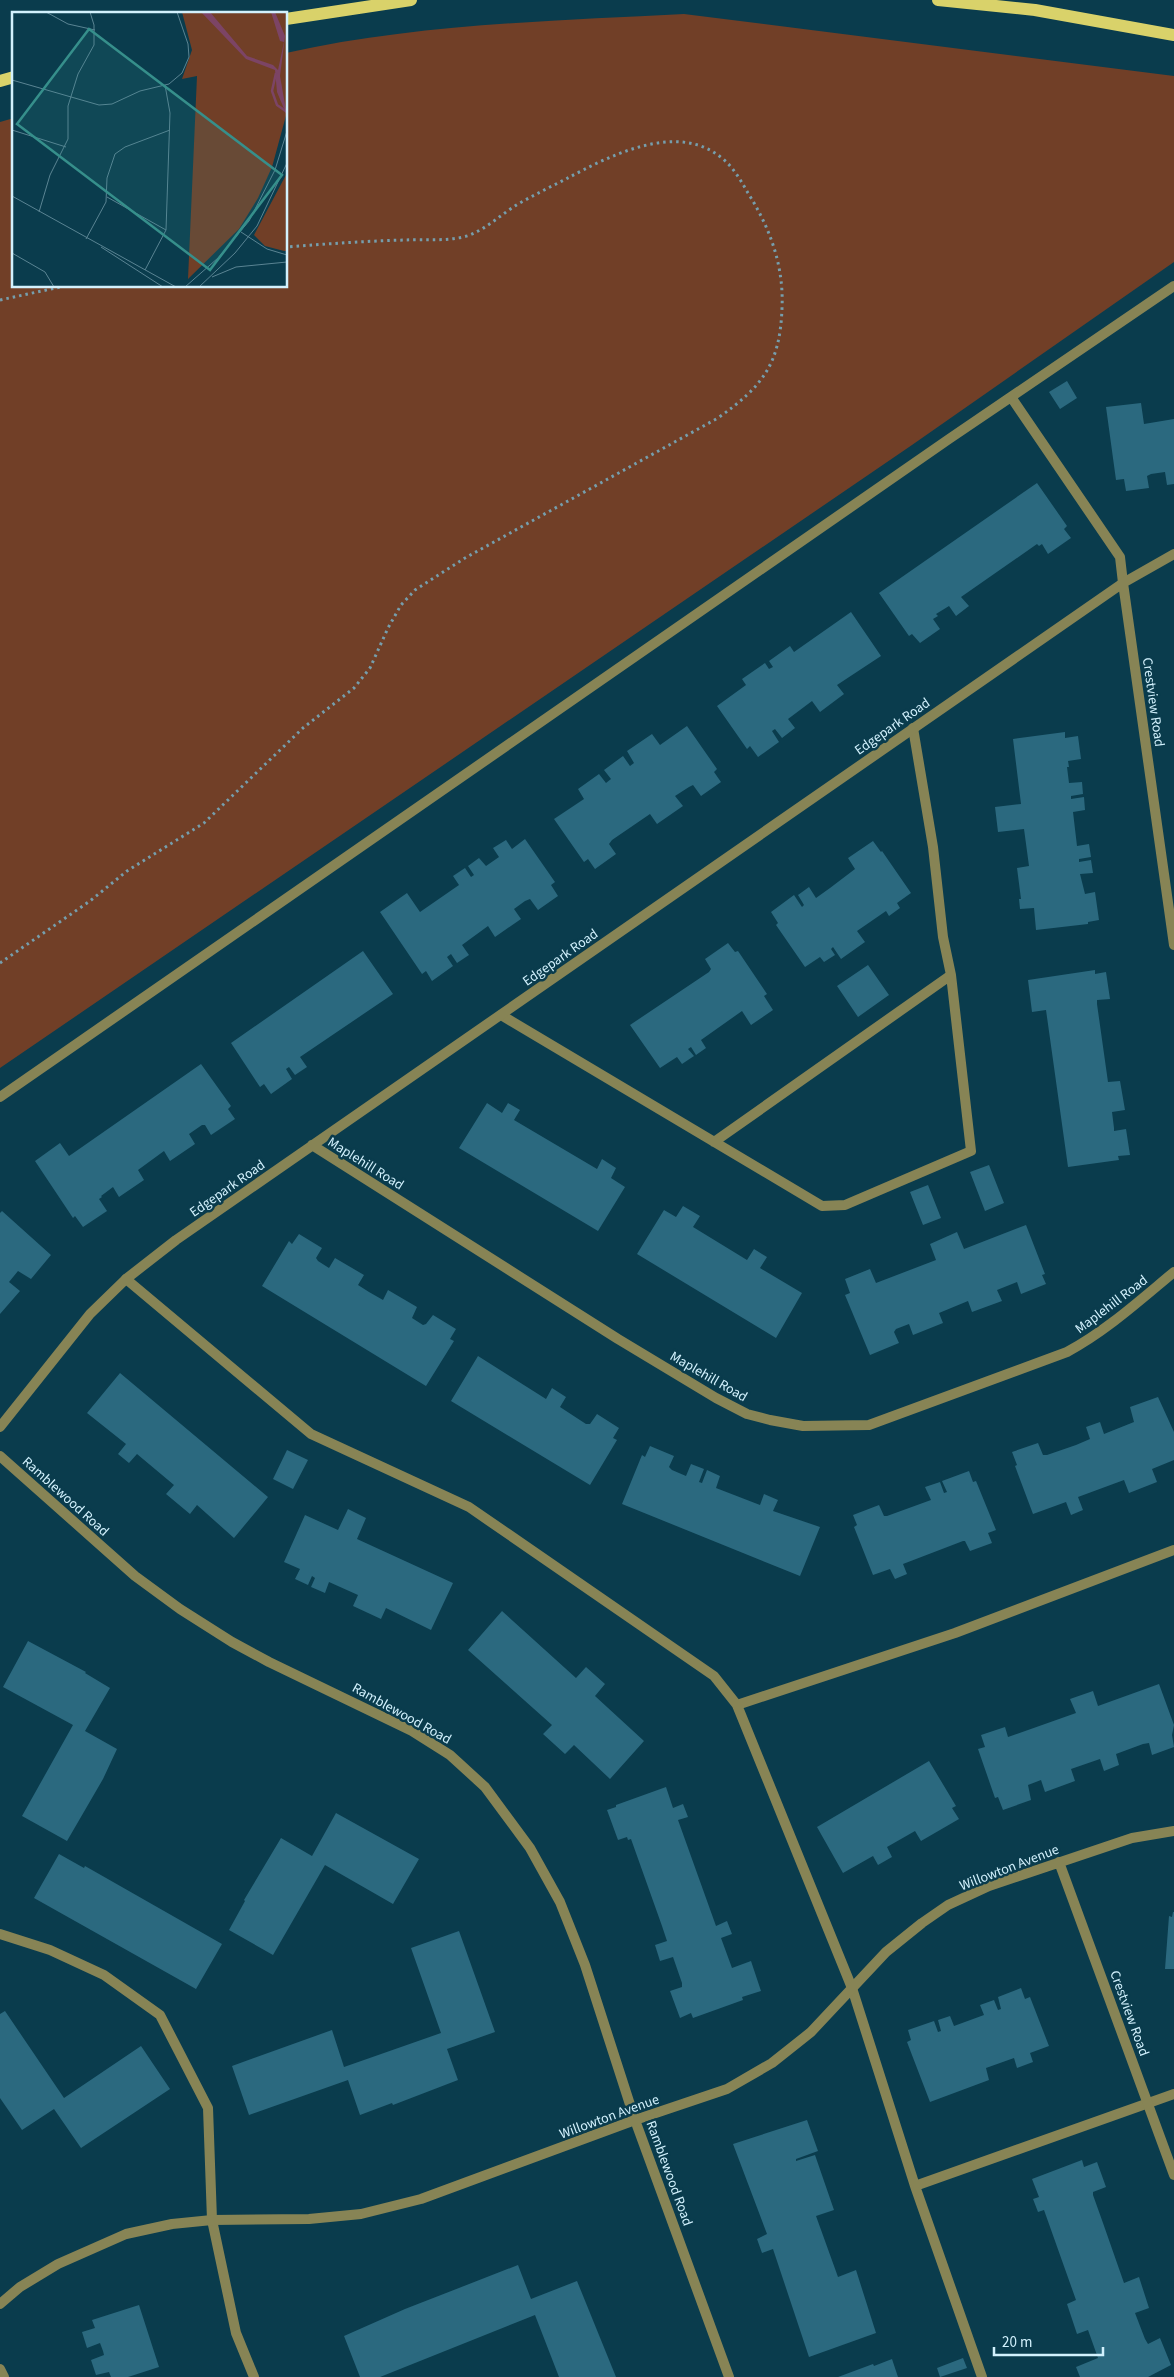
<svg xmlns="http://www.w3.org/2000/svg" width="1174" height="2377" font-family="'Source Sans 3',sans-serif">
	<rect width="100%" height="100%" fill="#0a3c4d"/>
	<path fill="#713f27" d="M684,14l490,62v186l-262,183 -912,623v-946l14,-4v168h272v-233c130,-29 265,-32 398,-39z"/>
	<path fill="#2b697f" d="M1067,381l10,17 -17,11 -11,-17z
		M1141,403l3,21 30,-5v65l-7,1 -2,-13 -14,2 -4,2 2,12 -23,3 -2,-12 -8,1 -10,-73z
		M1037,483l30,43 -3,3 7,9 -23,16 -6,-10 -3,2 -2,-2 -76,53 8,9 -13,10 -7,-10 -13,8 2,2 -5,3 7,10 -20,14 -8,-9 -3,2 -30,-43z
		M851,612l30,44 -44,29 7,9 -24,18 -8,-11 -24,18 7,9 -13,10 -7,-9 -3,2 7,11 -21,15 -8,-11 -3,3 -30,-43 29,-21 -4,-6 23,-16 4,6 4,-2 -4,-6 21,-15 4,6z
		M687,726l30,43 -3,3 7,10 -20,14 -8,-11 -4,2 -14,9 8,10 -26,18 -7,-10 -38,26 -3,4 7,10 -21,15 -7,-10 -4,3 -30,-43 30,-20 -6,-10 21,-15 7,9 5,-4 -7,-9 19,-14 7,10 4,-3 -7,-12 25,-17 8,11z
		M1065,732v6l13,-2 3,23 -13,2 1,6h-2l2,16 13,-1 1,12 -12,2v3l13,-2 1,13 -12,2 4,34 12,-2 2,13 -12,2v3l12,-2 2,13 -13,1 5,20 10,-2 4,28 -11,2v2l-52,6 -2,-22 -14,1 -1,-10h2l-4,-31 12,-2 -5,-37 -26,3 -3,-25 26,-3 -8,-65z
		M525,839l30,43 -4,3 7,11 -20,14 -8,-11 -5,2 -11,8 7,10 -26,18 -7,-11 -26,19 7,10 -12,8 -6,-9 -4,3 6,9 -21,15 -6,-10 -4,3 -42,-62 27,-19 13,19 39,-27 -6,-9 12,-8 6,9 3,-2 -6,-9 11,-8 7,8 13,-9 -6,-9 13,-8 6,9z
		M873,841l8,11 1,-1 29,42 -14,10 3,5 -11,8 -3,-5 -29,20 8,11 -24,17 -8,-12 -2,2 4,6 -11,7 -4,-5 -15,10 -29,-42 2,-2 -7,-11 23,-17 8,12 2,-2 -6,-10 11,-8 7,11 14,-10 25,-19 -7,-11z
		M728,943l7,9 3,-1 29,43 -3,2 9,14 -22,15 -9,-14 -41,29 5,8 -10,7 -5,-8 -3,2 6,7 -12,8 -5,-7 -17,11 -30,-43 79,-53 2,-3 -6,-10z
		M363,951l30,43 -93,63 7,10 -12,8 -6,-8 -3,2 6,10 -21,15 -7,-10 -4,3 -29,-44z
		M868,965l21,30 -31,22 -21,-31z
		M1095,970v4l11,-2 4,27 -13,1v4l11,78 12,-1 5,29 -13,2 2,16v3l12,-2 4,26 -12,1 1,4 -51,7 -22,-157 -14,2 -4,-32z
		M201,1064l30,42 -3,3 7,10 -24,16 -6,-10h-3l-13,9 6,10 -25,17 -6,-10 -26,19 6,10 -25,17 -6,-10 -12,9 1,1 -3,2 8,12 -24,16 -8,-11 -2,2 -38,-57 25,-18 9,13 3,-2z
		M487,1103l15,10 6,-10 12,7 -6,10 83,49 5,-10 14,9 -5,10 14,9 -27,44 -139,-83z
		M989,1165l15,38 -19,8 -15,-39z
		M928,1185l13,33 -18,7 -13,-33z
		M683,1206l17,10 -7,11 54,33 7,-11 13,8 -7,11 42,25 -26,45 -139,-84 27,-44 12,7z
		M2,1211l49,44 -20,24 -13,-8 -9,11 11,9 -20,23v-101z
		M1026,1225l19,49 -3,1 4,9 -25,10 -4,-12 -20,8 5,11 -30,11 -4,-11 -29,12 4,10 -30,12 -4,-11 -13,5 -2,3 5,11 -29,12 -25,-60 5,-2 -5,-14 25,-10 6,14 60,-23 -6,-16 27,-12 7,17z
		M299,1234l23,14 -6,10 2,3 11,7 6,-10 29,17 -6,10 11,7 14,8 5,-10 29,17 -5,11 11,7 3,-1 7,-9 23,14 -6,10 4,2 -28,45 -164,-100 27,-45 3,3z
		M478,1356l68,43 6,-11 14,9 -6,10 26,17h4l7,-10 22,14 -6,10 4,2 -27,45 -139,-84z
		M120,1373l148,124 -34,41 -37,-33 -7,9 -24,-20 8,-9 -37,-31 -8,9 -11,-9 8,-10 -39,-31z
		M1158,1397l16,35v28l-22,9 5,13 -28,11 -5,-13 -46,17 5,13 -12,5 -5,-13 -33,12 -18,-48 2,-1 -5,-13 26,-9 5,12h4l29,-10 14,-6 -4,-12 14,-5 4,12 30,-12 -4,-15z
		M650,1446l24,10 -5,11 3,3 14,6 5,-12 13,5 -5,13 3,1 5,-13 13,6 -4,12 44,17 4,-11 14,6 -5,11 47,16 -20,49 -178,-72 20,-49 3,2z
		M287,1450l21,10 -15,29 -20,-10z
		M969,1471l4,11 3,-1 20,49 -8,3 4,10 -22,8 -5,-10h-2l-60,23 4,10 -12,5 -5,-10 -17,6 -19,-48 3,-2 -4,-10 26,-10 5,11h3l44,-16 -6,-13 15,-5 4,11 3,-1 -5,-11z
		M348,1509l18,9 -9,21 96,44 -22,47 -45,-22 -5,11 -28,-13 5,-11 -29,-13 -4,11 -14,-6 4,-9 -3,-2 -4,9 -13,-6 5,-10 -16,-7 21,-47 33,15z
		M502,1611l74,67 10,-11 19,17 -10,12 49,45 -34,38 -36,-34 -9,9 -22,-20 9,-9 -84,-75z
		M28,1641l58,31 -1,1 25,15 -25,43 32,18 -14,30 -36,62 -45,-25 51,-91 -70,-38z
		M1159,1684l15,41 -2,10 2,12 -22,8 -3,-12 -6,1 -27,10 3,11 -15,6 -4,-12 -29,10 4,12 -30,11 -4,-12 -13,5 3,15 -28,10 -5,-13 -3,1 -17,-49 7,-2 -4,-12 24,-8 3,10 68,-24 -6,-14 23,-8 5,15z
		M929,1761l27,45 -4,2 7,11 -38,22 -6,-10 -28,16 5,10 -14,8 -5,-9 -30,17 -26,-46z
		M666,1787l7,21 10,-4 5,13 -10,3 38,106 11,-5 5,13 -11,4 11,30 19,-7 10,30 -19,6 1,3 -50,18 -2,-5 -11,5 -10,-27 12,-4v-4l-9,-26 -13,4 -5,-16 12,-4 -5,-15 -31,-87 -3,1 -1,-3 -9,3 -11,-30 9,-3v-2z
		M336,1813l83,46 -26,45 -68,-39 -52,90 -44,-25 16,-29 -1,-1 37,-62 31,18z
		M59,1854l25,14 1,-2 137,78 -26,45 -162,-91z
		M1173,1912h1v57h-9l4,-53 3,1z
		M459,1931l36,101 -48,17 11,31 -65,25 -1,-2 -32,12 -12,-35 -99,35 -17,-49 100,-36 12,37 97,-34 -30,-85z
		M1021,1988l4,11 5,-2 19,49 -19,7 3,9 -16,6 -3,-10 -28,10 3,12 -59,22 -23,-60 4,-2 -3,-10 26,-9 4,11 3,-1 -3,-11 12,-4 4,10 30,-11 -4,-10 14,-5 4,10 3,-1 -3,-12z
		M5,2011l59,87 77,-52 29,43 -89,59 -27,-39 -32,21 -22,-32v-84z
		M807,2120l11,31 -22,8v2l19,-6 19,55 -18,6 22,61 18,-7 20,63 -67,24 -36,-108 -11,4 -5,-14 10,-5 -34,-90z
		M1082,2160l2,7 13,-5 9,25 -13,5v3l10,28 21,60 15,-6 10,31 -14,5 10,26 3,5 12,-6 11,27 -23,12h-68l-4,-10 22,-9 -10,-28 -11,4 -10,-30 9,-4 -32,-90 -6,2 -5,-13 6,-2 -7,-18z
		M518,2265l13,34 46,-18 39,96h-57l-24,-62 -155,62h-20l-16,-41 61,-27z
		M139,2305l20,62 -31,10h-17l-2,-5 -13,3 -5,-15 13,-5 -1,-4 -3,-8 -13,5 -5,-16 13,-4 -3,-8z
		M963,2358l4,10 -27,9 -3,-9z
		M892,2359l6,18h-60l35,-13 1,2z"/>
	<g fill="none" stroke-linecap="round" stroke-linejoin="round">
		<path stroke="#769eac" stroke-width="3" stroke-dasharray="2.5 4" stroke-linecap="butt" d="M0,300l65,-14
			M0,963l90,-62 37,-30 77,-48 99,-95 51,-40 16,-20 18,-40 13,-23 14,-15 50,-32 253,-140c45,-32 62,-54 64,-110 2,-42 -12,-80 -34,-115 -7,-12 -14,-25 -25,-34 -45,-39 -114,-3 -157,20 -16,8 -32,16 -48,25 -16,10 -31,24 -48,31 -20,7 -45,4 -65,5 -40,1 -79,4 -119,7"/>
		<path stroke="#878455" stroke-width="10" d="M1011,397l109,160 3,26
			M501,1015l321,191 23,-1 126,-54 -20,-176
			M0,1097l949,-658 225,-153
			M714,1142l237,-167 -8,-38 -10,-90 -20,-119
			M126,1279l185,155 158,73 245,169 23,29 115,283 63,198
			M737,1705l218,-72 219,-83
			M0,1934l50,16 54,25 56,40 48,93 4,112 24,113 18,44
			M982,2377l-67,-191 259,-92"/>
		<path stroke="#878455" stroke-width="10" d="M1123,583l51,362
			M312,1145l306,194 98,59 31,16 23,6 33,6 66,-1 198,-73c39,-21 72,-51 107,-80
			M0,1427l90,-113 36,-35 50,-39 947,-657 51,-29
			M0,1456l135,120 45,33 52,33 37,20 143,69 38,24 35,32 45,61 30,54 25,63 50,155 94,257
			M1059,1862l115,313
			M0,2304l20,-17 38,-23 68,-30 46,-10 40,-4 97,-1 52,-5 60,-15 214,-79 92,-31 45,-26 39,-31 75,-80 36,-29 26,-18 41,-19 143,-48 42,-7
			M0,2369l4,8"/>
		<path stroke="#d9d26a" stroke-width="12" d="M938,0l97,10 139,25
			M286,19l125,-19
			M0,81l14,-4"/>
	</g>
	<g text-anchor="middle" stroke-width="5" stroke-linejoin="round" paint-order="stroke">
		<g font-size="14" fill="#d2f1fd" stroke="#0a3c4d">
			<text transform="translate(1154 702) rotate(82)" y="5">Crestview Road</text>
			<text transform="translate(892 726) rotate(-35)" y="5">Edgepark Road</text>
			<text transform="translate(560 957) rotate(-35)" y="5">Edgepark Road</text>
			<text transform="translate(366 1163) rotate(32)" y="5">Maplehill Road</text>
			<text transform="translate(227 1188) rotate(-35)" y="5">Edgepark Road</text>
			<text transform="translate(1111 1304) rotate(-37)" y="5">Maplehill Road</text>
			<text transform="translate(709 1376) rotate(30)" y="5">Maplehill Road</text>
			<text transform="translate(66 1496) rotate(42)" y="5">Ramblewood Road</text>
			<text transform="translate(402 1713) rotate(29)" y="5">Ramblewood Road</text>
			<text transform="translate(1009 1867) rotate(-21)" y="5">Willowton Avenue</text>
			<text transform="translate(1130 2013) rotate(70)" y="5">Crestview Road</text>
			<text transform="translate(609 2116) rotate(-20)" y="5">Willowton Avenue</text>
			<text transform="translate(670 2173) rotate(70)" y="5">Ramblewood Road</text>
		</g>
	</g>
	<g transform="translate(12 12)">
		<rect width="275" height="275" fill="#0a3c4d"/>
		<path d="M170,0h105v100l-15,55 -14,31 -19,31 -51,50 9,-203 -15,3 10,-29zM275,161v78h-3l-19,-5 -11,-11z" fill="#713f27"/>
		<path d="M189,0h9l37,44 26,9 5,5 6,-28 -4,-1 -9,-29h4l10,24 -5,40 7,40 -10,-24 -2,-22 -29,-11z" fill="#7c4465"/>
		<path fill="none" stroke="#7c4465" stroke-width="2.5" d="M264,61l-4,18 5,14 10,7"/>
		<path fill="none" stroke="#5a8493" stroke-width="1" d="M34,0l22,12 27,6M0,68l87,25 13,-1 28,-13 29,-7 13,-11 7,-16 -1,-13 -11,-32M0,118l54,17M0,184l164,91M95,185l59,33M27,200l11,-37 18,-36v-33l10,-32 16,-29v-20l-4,-13M229,220l26,17 20,6M74,227l20,-37 1,-24 8,-24 10,-7 45,-17M89,235l62,40M0,241l33,19 9,15M133,258l21,-40 4,-117 -5,-28M200,265l24,-10 51,-5M173,275l33,-29 31,-37 26,-51 12,-39M187,275l36,-34 22,-27 30,-63"/>
		<path fill="#368f8b" fill-opacity="0.15" stroke="#368f8b" stroke-width="2.5" d="M77,17l193,146 -72,95 -193,-146z"/>
		<rect width="275" height="275" fill="none" stroke="#d2f1fd" stroke-width="2.5"/>
	</g>
	<path d="M994 2347v8h109v-8" fill="none" stroke="#d2f1fd" stroke-width="2.5"/>
	<text x="1002" y="2347" font-size="15" fill="#d2f1fd" stroke="#0a3c4d" stroke-width="4" paint-order="stroke">20 m</text>
</svg>
